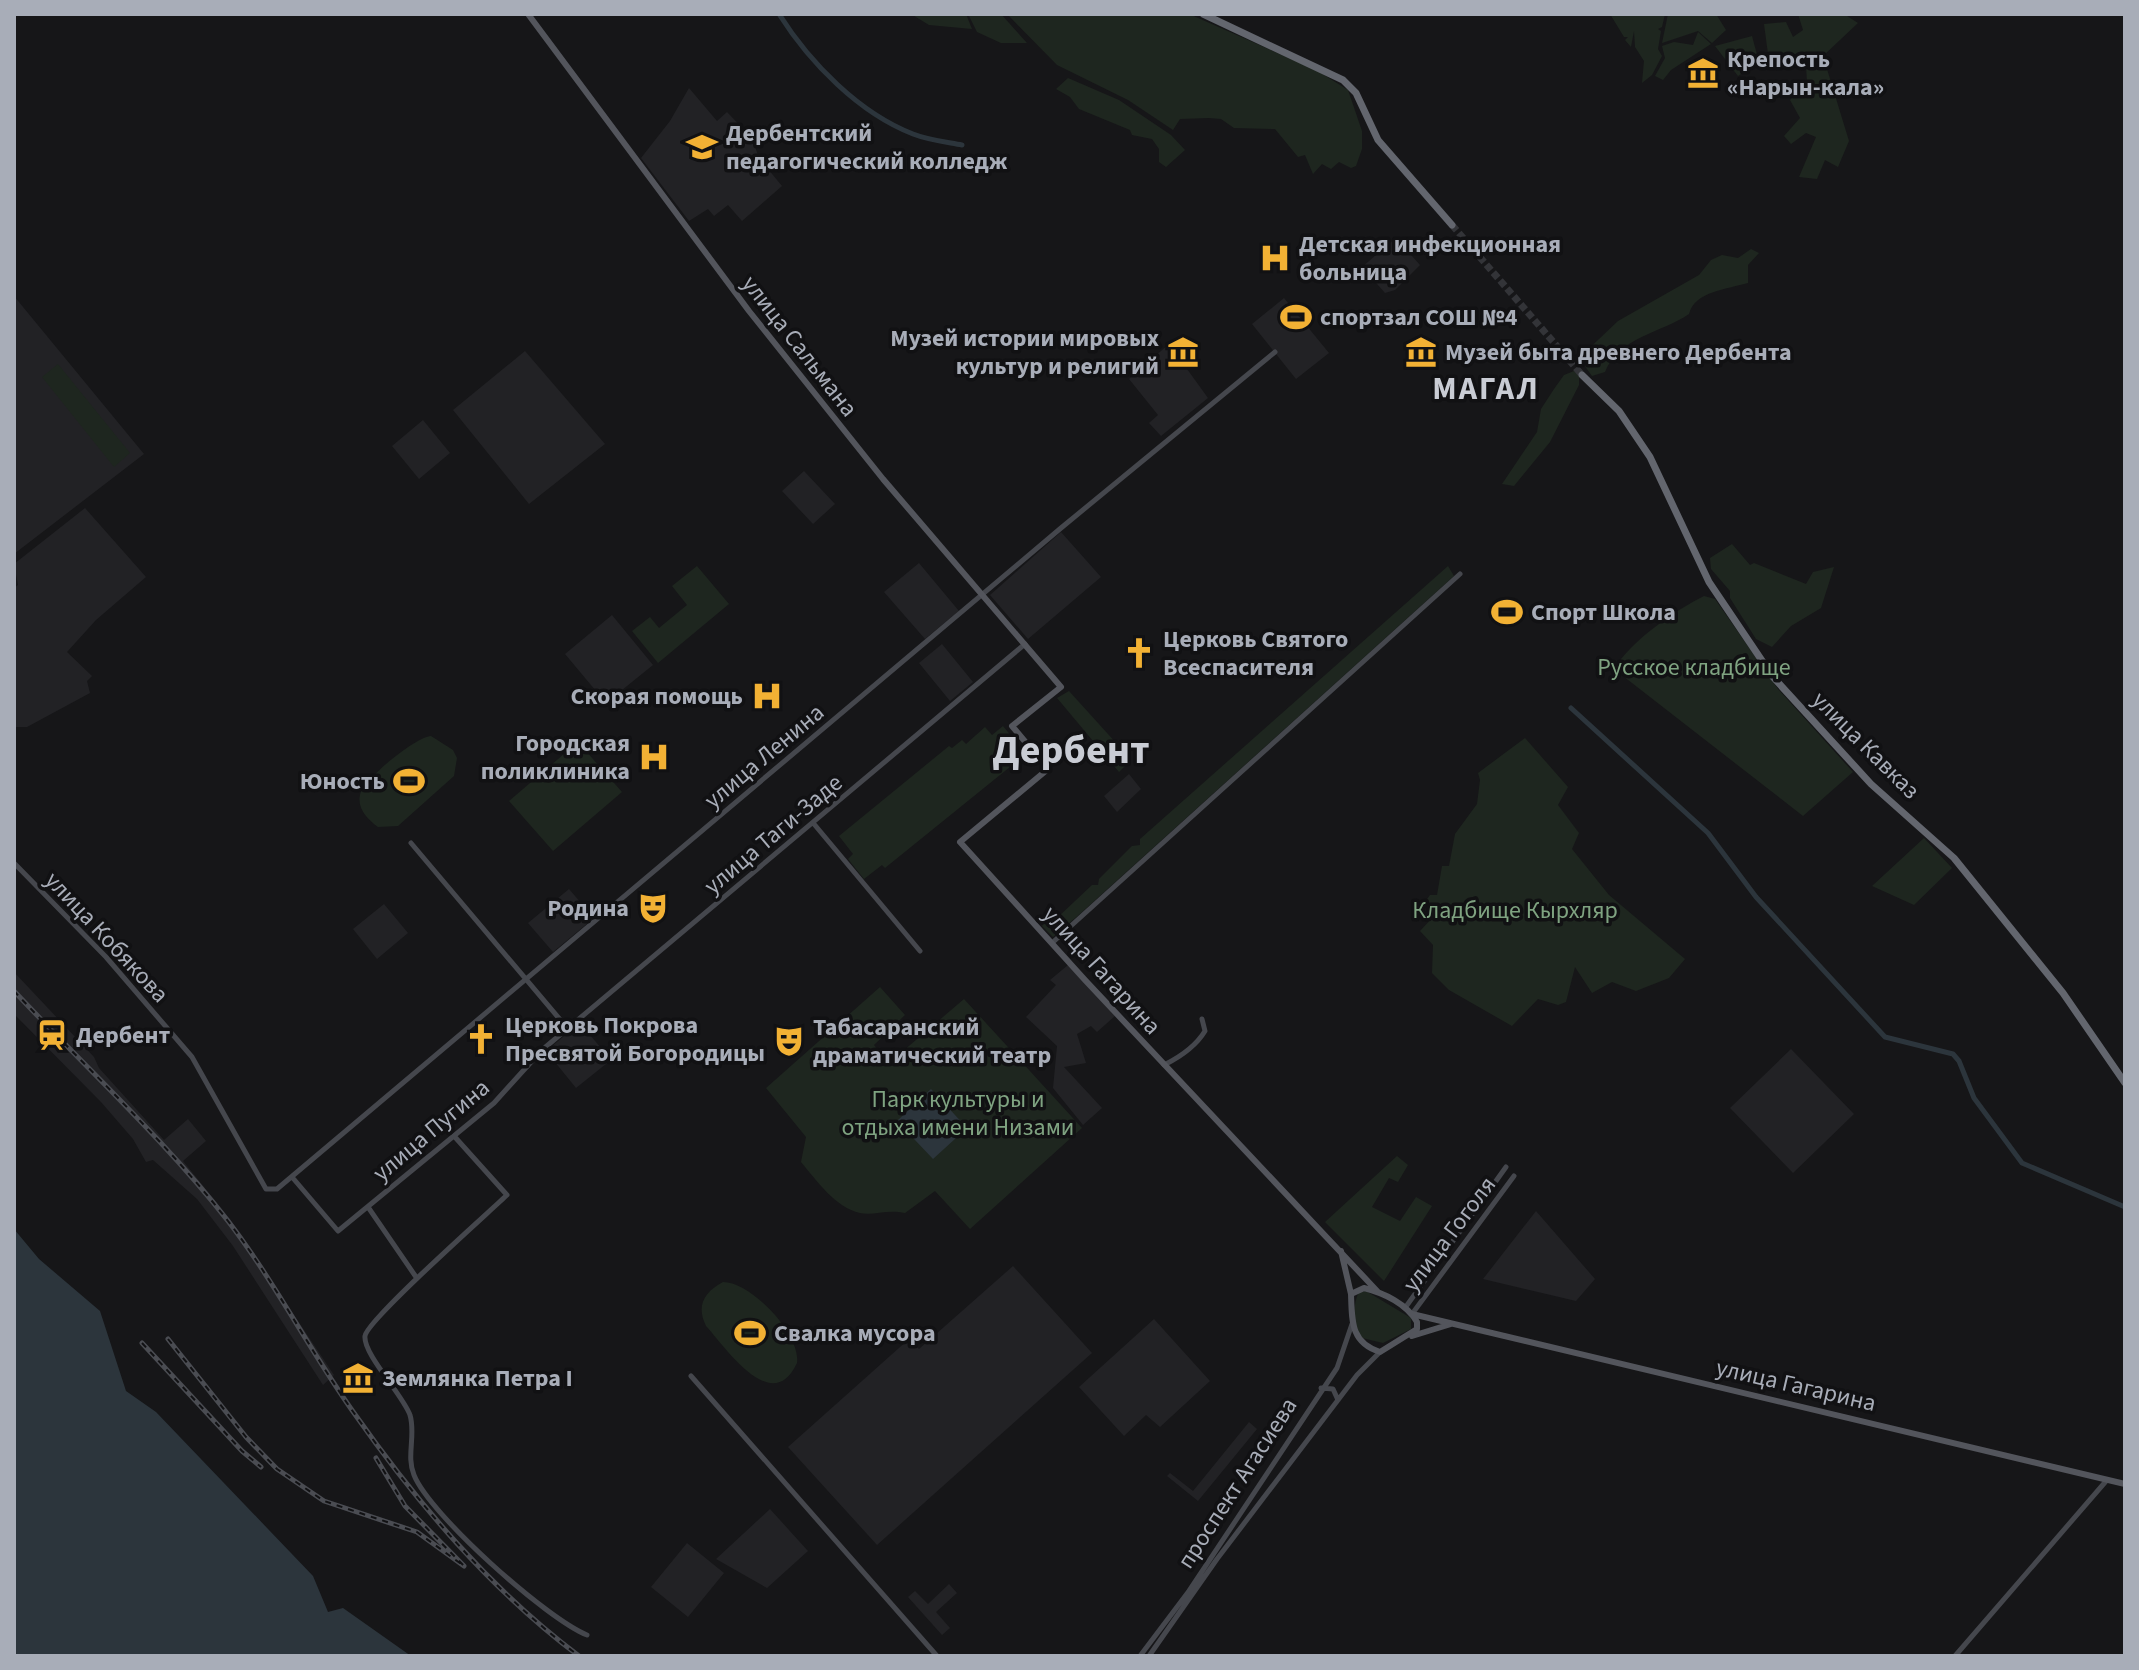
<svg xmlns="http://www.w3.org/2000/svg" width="2139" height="1670" font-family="'Source Sans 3',sans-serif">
	<rect width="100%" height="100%" fill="#161618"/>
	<path fill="#222225" d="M689,88l28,33 10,-9 25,26 7,20 23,28 -40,35 -14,-16 -14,11 -6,-7 -19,12 -48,-63 29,-37z
		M1396,238l24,27 -25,25 -10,3 -23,-26z
		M14,296l130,158 -130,100z
		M1284,298l45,55 -33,26 -44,-55z
		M1169,344l39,54 -47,38 -12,-13 9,-8 -29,-36z
		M525,351l80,93 -76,60 -76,-94z
		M423,420l27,33 -31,26 -27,-33z
		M804,471l31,33 -22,20 -31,-33z
		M85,508l61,69 -50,43 -29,32 25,24 -5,5 3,12 -63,34h-13v-139l4,-3 -4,-21z
		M1061,532l40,45 -73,62 -38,-44z
		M919,563l40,48 -34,28 -41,-47z
		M612,615l41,50 -47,38 -41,-49z
		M942,644l31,38 -23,19 -31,-38z
		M1129,774l12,15 -24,23 -13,-16z
		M569,889l25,29 -41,34 -25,-29z
		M384,904l24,29 -31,26 -24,-30z
		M1068,965l47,51 -18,16 -6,-6 -14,8 9,29 -22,4 38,41 -19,17 -30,-37 4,-42 -31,-29 30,-32 -6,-5z
		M14,972l80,85 5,11 65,72 24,-21 18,22 -23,20 47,58 104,156 -11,10 -90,-139 -36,-47 -44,-39 -7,2 -13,-23 -32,-37 -87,-88z
		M580,1023l31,37 -35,28 -30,-37z
		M1791,1049l63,65 -61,59 -63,-65z
		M1536,1211l59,68 -19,22 -93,-22z
		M1013,1266l79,87 -215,192 -89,-98 121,-108 10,10z
		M1154,1319l56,62 -50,46 -14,-12 -22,21 -45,-49z
		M1249,1422l8,7 -59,72 -31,-25 3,-3 23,18z
		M770,1509l38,42 -41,37 -51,-29z
		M687,1543l37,30 -36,44 -37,-30z
		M949,1584l8,9 -21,19 14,16 -8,7 -34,-38 7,-6 13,13z"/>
	<path fill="#1e261f" d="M911,14h55l6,15 -43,-4z
		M968,14h33l26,29h-26l-24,-11z
		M1007,14h182l127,56 32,20 14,41v18l-6,17 -5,2 -12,-6 -8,7 -9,-5 -9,10 -8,-19 -7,2 -23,-28 -41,-1 -13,-9 -12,-1 -29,1 -7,11 -45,-30 -71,-35z
		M1610,14h55l-3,13 -4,2 3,2 -3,18 4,7 -10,19 -10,8 2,-22 -9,-14 -1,-16 -3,16 -6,-7 3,-3h-4z
		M1668,14h48l10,16 -14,13 -14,-12 -36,12z
		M1798,14h46l14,9 -35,33 26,85 -11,26 -13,-7 -8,19 -18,-2 17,-40 -10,-4 -15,11 -7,-8 16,-18 -10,-18 17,-17 -1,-18 -13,2 -4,-14 -21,1 -4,-30 22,-2 7,15 10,-7z
		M1698,32l13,12 -40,26 -8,10 -8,-4 10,-18 -3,-12 12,-4 19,3z
		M1752,36l7,26 -21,14 -23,-30z
		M1068,78l51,22 52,35 14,15 -19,17 -7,-5v-13l-7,-10 -20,-4 -2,-5 -51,-21 -9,-12 -14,-8z
		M1751,249l8,4 -11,12v18c-20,6 -53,8 -59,31 -28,19 -70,23 -84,58l-13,4 -13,-18 39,-37 81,-46 12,-15 11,-5 16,3z
		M58,364l72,89 -16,14 -72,-90z
		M1574,371l5,5v9l-29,57 -36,44 -12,-2 35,-52 4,-23 13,-20 10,-14z
		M1732,544l18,21 4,-2 52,21 7,-12 21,-5 -13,41 -30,18 -19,21 -16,-8 -26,-41v-7l-19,-22 -1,-11z
		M697,566l32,38 -71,59 -26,-32 18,-14 9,11 28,-23 -15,-19z
		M1448,566l6,10 -373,337 -28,24 -11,-11 2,-3 9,8 9,-7 -5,-6 35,-33h6l1,-6 33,-33 8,-1v-6z
		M1704,596l11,3 63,90 75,83 -50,44 -189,-147c17,-28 60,-58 90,-73z
		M1069,691l58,64v9l-8,8 -62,-74z
		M1003,726l23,28 -141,114 -3,-3 -18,14 -16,-20 5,-5 -14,-18 110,-90 3,2 10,-8 4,4 19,-17 7,8z
		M431,736l22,14 4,8 -3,18 -56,50 -20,1c-10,-8 -21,-18 -18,-32 3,-16 56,-58 71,-59z
		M1525,738l43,49 -10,18 21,28 -7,16 37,46 76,64 -16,19 -33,13 -24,-9 -20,11 -17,-26 -9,35 -8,3 -20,-6 -26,27 -63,-36 -17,-17 1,-28 -13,-14 14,-15 -9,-14 5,-7h7l5,-29h7l6,-32 22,-30 3,-24 -2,-7z
		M578,742l44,50 -69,59 -44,-50z
		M1924,838l28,30 -38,37 -42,-19z
		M880,987l25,28 -31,30 15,18 75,-64 118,129 -112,101 -35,-38 -30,22c-18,-4 -32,3 -45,0 -24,-5 -44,-33 -59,-51l5,-25 -40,-49z
		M1397,1156l11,9 -10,17 -9,-4 -17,29 28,14 16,-24 16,9 -48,75 -59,-59z
		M723,1282c28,0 78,52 74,81 -25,54 -71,-15 -91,-37 -10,-20 -2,-34 17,-44z
		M1366,1291l45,27v11l-28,14 -21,-5c-9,-12 -10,-33 -3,-46z"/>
	<path fill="#2c353c" d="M931,1089l36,39 -34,31 -36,-38z
		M14,1229l25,30 61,52 26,80 30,21 157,164 15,36 15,-4 68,48h-397z"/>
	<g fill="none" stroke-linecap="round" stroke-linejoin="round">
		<path stroke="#2c353c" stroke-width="5" d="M779,14c31,49 80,99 134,120 15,6 33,8 49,11
			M1571,708l137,125 48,64 129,140 68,17 6,7 15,37 48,65 103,44"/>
		<path stroke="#333438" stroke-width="7" stroke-dasharray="7 3.5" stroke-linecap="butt" d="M1452,225l130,150"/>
		<path stroke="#45474d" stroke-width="5" d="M814,824l106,127
			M411,843l157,186
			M14,863l92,94 86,100 74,132h11l784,-661 214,-176
			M1052,943l408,-369
			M1164,1065c16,-8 32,-19 41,-34l-3,-12
			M454,1136l53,59c-20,19 -140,125 -142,141 -2,18 38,59 45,79 6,20 -4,41 4,60 16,40 133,144 173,160
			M292,1177l46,54 156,-128 48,-53 483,-406
			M368,1207l48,70
			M1405,1308l101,-141
			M1412,1314l102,-138
			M691,1376l246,280
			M1321,1388l12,1 5,11
			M1140,1656l49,-65 148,-223 15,-44
			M1149,1656l68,-97 140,-184 23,-23
			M1955,1656l152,-176"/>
		<path stroke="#53555c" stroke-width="6" d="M528,14l221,297 134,168 178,208
			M1061,687l-49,39 36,43 -88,73 125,138 293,312
			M1341,1251l10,43
			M1364,1288c20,5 43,16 53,34v7l-37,23c-29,-9 -28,-30 -29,-58z
			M1412,1314l713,170
			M1412,1336l39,-12"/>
		<path stroke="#63666e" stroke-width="7" d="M1203,14l140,66 13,13 22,47 74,85
			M1582,375l37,36 31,46 59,125 64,95 98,107 83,74 109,135 62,90"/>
		<defs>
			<path id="rail" d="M14,991c71,76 150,148 214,230 47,61 82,130 126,192 64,91 136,176 225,243
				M168,1339l78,98 31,32 47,32 93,31 47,34 -59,-60 -29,-48
				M142,1343l100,108 19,16"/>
		</defs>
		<use href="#rail" stroke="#4a4c52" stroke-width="5"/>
		<use href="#rail" stroke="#111113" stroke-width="2" stroke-dasharray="6" stroke-linecap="butt"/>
	</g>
	<defs>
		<symbol id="museum-bare" viewBox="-9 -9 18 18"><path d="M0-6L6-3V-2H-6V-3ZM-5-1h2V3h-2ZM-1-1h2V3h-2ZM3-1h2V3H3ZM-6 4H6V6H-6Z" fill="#f2b134" stroke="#111113" stroke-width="2.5" paint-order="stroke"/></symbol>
		<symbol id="university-bare" viewBox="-9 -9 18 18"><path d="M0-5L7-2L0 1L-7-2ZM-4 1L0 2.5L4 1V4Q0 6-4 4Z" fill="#f2b134" stroke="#111113" stroke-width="2.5" paint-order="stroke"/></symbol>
		<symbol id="hospital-bare" viewBox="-9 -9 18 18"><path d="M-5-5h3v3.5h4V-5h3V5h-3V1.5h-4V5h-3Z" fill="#f2b134" stroke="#111113" stroke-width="2.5" paint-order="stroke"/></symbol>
		<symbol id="stadium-bare" viewBox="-9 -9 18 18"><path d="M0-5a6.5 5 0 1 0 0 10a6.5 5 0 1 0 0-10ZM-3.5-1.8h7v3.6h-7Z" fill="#f2b134" stroke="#111113" stroke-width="2.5" paint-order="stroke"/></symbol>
		<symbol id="church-bare" viewBox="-9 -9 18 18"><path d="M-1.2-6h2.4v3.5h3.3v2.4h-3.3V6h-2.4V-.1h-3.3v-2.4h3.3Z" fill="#f2b134" stroke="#111113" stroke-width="2.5" paint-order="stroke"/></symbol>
		<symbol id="theatre-bare" viewBox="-9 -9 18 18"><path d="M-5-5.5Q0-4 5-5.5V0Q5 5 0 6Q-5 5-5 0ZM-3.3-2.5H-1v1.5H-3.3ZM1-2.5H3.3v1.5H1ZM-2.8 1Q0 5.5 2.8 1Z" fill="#f2b134" stroke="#111113" stroke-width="2.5" paint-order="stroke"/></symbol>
		<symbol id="station-bare" viewBox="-9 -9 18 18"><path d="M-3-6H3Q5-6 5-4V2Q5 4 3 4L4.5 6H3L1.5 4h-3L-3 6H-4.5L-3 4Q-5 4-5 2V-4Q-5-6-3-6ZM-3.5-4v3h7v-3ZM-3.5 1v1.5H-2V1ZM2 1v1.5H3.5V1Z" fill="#f2b134" stroke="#111113" stroke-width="2.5" paint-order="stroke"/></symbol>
	</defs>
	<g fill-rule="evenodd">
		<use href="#museum-bare" x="1681" y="51" width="44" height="44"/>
		<use href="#university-bare" x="680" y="125" width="44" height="44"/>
		<use href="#hospital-bare" x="1253" y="236" width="44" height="44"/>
		<use href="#stadium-bare" x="1274" y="295" width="44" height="44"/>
		<use href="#museum-bare" x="1161" y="330" width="44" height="44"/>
		<use href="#museum-bare" x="1399" y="330" width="44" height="44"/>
		<use href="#stadium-bare" x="1485" y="590" width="44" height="44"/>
		<use href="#church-bare" x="1117" y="631" width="44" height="44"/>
		<use href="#hospital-bare" x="745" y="674" width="44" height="44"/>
		<use href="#hospital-bare" x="632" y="735" width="44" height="44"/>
		<use href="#stadium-bare" x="387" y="759" width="44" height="44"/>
		<use href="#theatre-bare" x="631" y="886" width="44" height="44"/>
		<use href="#station-bare" x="30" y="1013" width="44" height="44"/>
		<use href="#church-bare" x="459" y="1017" width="44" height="44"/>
		<use href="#theatre-bare" x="767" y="1019" width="44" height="44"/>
		<use href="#stadium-bare" x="728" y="1311" width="44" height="44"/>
		<use href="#museum-bare" x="336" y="1356" width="44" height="44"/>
	</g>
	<g text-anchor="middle" stroke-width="7" stroke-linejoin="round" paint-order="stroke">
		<g font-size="24" font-weight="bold" fill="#a8adb8" stroke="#111113" text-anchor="start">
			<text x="1727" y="67">Крепость<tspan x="1727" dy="28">«Нарын-кала»</tspan></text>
			<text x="726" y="141">Дербентский<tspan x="726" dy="28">педагогический колледж</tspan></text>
			<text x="1299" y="252">Детская инфекционная<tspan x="1299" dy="28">больница</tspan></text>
			<text x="1320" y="325">спортзал СОШ №4</text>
			<text x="1159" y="346" text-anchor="end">Музей истории мировых<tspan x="1159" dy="28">культур и религий</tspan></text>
			<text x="1445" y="360">Музей быта древнего Дербента</text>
			<text x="1531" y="620">Спорт Школа</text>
			<text x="1163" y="647">Церковь Святого<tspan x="1163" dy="28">Всеспасителя</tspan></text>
			<text x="743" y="704" text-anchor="end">Скорая помощь</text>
			<text x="630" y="751" text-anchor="end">Городская<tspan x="630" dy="28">поликлиника</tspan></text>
			<text x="385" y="789" text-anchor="end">Юность</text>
			<text x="629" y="916" text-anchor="end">Родина</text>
			<text x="505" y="1033">Церковь Покрова<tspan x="505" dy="28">Пресвятой Богородицы</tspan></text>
			<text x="813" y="1035">Табасаранский<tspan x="813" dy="28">драматический театр</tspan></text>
			<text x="76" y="1043">Дербент</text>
			<text x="774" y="1341">Свалка мусора</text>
			<text x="382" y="1386">Землянка Петра I</text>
		</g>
		<g font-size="24" fill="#a8adb8" stroke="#111113">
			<text transform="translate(800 346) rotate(52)" y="8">улица Сальмана</text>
			<text transform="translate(1866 745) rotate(45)" y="8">улица Кавказ</text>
			<text transform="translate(764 756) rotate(-40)" y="8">улица Ленина</text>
			<text transform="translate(773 834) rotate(-40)" y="8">улица Таги-Заде</text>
			<text transform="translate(107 937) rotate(47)" y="8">улица Кобякова</text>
			<text transform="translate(1102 970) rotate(48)" y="8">улица Гагарина</text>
			<text transform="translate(431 1130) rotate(-40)" y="8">улица Пугина</text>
			<text transform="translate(1449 1234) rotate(-53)" y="8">улица Гоголя</text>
			<text transform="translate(1796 1385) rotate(13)" y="8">улица Гагарина</text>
			<text transform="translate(1237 1483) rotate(-57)" y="8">проспект Агасиева</text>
		</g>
		<g font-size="24" fill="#7fa381" stroke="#111113">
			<text x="1694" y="675">Русское кладбище</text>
			<text x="1515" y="918">Кладбище Кырхляр</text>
			<text x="958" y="1107">Парк культуры и<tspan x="958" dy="28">отдыха имени Низами</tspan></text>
		</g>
		<g font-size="32" font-weight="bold" letter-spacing="2" fill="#c9ccd4" stroke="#111113">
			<text x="1486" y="399">МАГАЛ</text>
		</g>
		<g font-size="40" font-weight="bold" fill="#c9ccd4" stroke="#111113">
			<text x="1071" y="763">Дербент</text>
		</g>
	</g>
	<rect width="2139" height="1670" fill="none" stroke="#a8adb8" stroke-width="32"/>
</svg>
